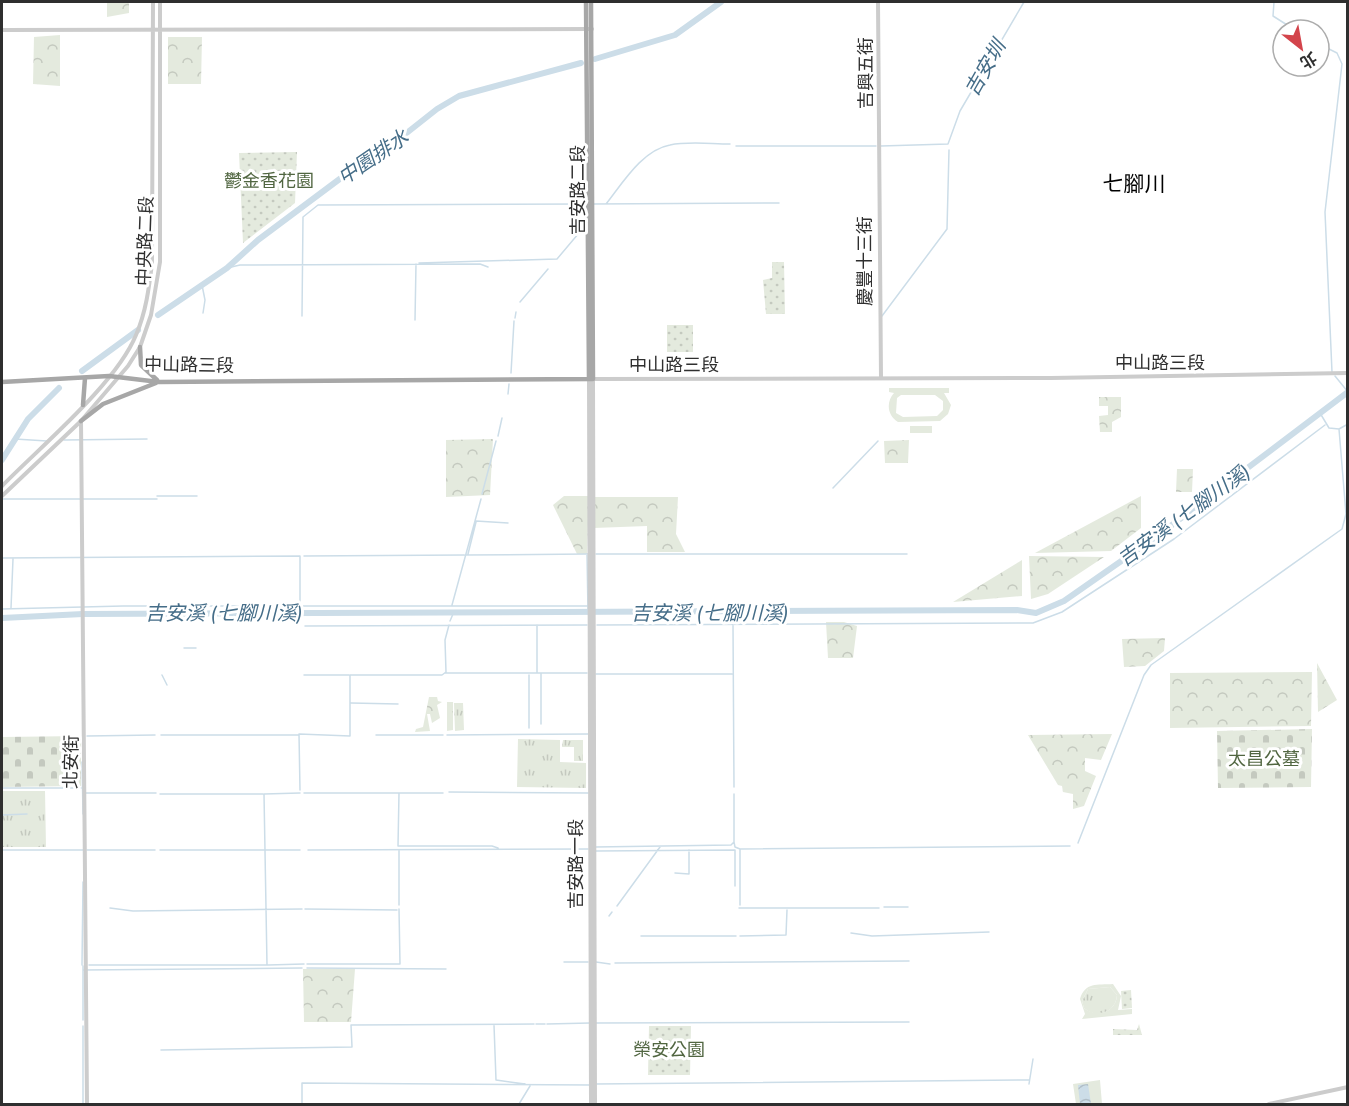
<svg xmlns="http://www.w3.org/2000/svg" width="1349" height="1106" font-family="'Nunito Sans','Noto Sans TC',sans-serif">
	<defs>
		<pattern id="grass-tufts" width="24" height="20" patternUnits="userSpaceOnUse" patternTransform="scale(1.5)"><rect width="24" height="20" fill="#e4eade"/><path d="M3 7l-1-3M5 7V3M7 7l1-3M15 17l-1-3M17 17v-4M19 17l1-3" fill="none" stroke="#c4c9bf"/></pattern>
		<pattern id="forest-crowns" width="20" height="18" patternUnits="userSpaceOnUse" patternTransform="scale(1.5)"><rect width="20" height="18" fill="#e4eade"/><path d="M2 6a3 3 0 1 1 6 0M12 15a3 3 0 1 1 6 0" fill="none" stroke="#c4c9bf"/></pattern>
		<pattern id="cemetery-stones" width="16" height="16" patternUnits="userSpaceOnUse" patternTransform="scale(1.5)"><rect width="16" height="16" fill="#e4eade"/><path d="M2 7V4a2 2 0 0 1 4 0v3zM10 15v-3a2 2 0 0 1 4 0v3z" fill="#c4c9bf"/></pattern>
		<pattern id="park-dots" width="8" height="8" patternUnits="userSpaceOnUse" patternTransform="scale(1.5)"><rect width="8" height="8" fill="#e4eade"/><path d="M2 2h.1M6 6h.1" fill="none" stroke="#c4c9bf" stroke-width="1.8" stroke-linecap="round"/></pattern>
		<pattern id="water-waves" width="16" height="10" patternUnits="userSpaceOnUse" patternTransform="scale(1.5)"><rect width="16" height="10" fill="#ccdde8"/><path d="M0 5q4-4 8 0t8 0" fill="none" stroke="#b0bec7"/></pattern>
	</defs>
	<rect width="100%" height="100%" fill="#fff"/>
	<path fill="url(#grass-tufts)" d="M447,702h6v28l-6,1z
		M454,703h9l1,27 -9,1z
		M518,739l42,1v22l26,1v25l-69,-1z
		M563,740h20v21h-9v-14h-12z
		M2,791h43l1,56h-44z
		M1110,987l7,8c-1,18 -21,24 -33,13l-2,-7 6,-12z"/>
	<path fill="url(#forest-crowns)" d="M107,2h22v11l-22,4z
		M60,35v51l-27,-2 1,-47z
		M168,37h34l-1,47h-33z
		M1099,397h22v20l-9,5v10h-12l-1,-16 9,-1v-9h-9z
		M493,439l-3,56 -44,2v-57z
		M909,440l-1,23h-23l-1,-22z
		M1177,469h16l-1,23h-16z
		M564,496h25l-2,58h-10l-24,-49z
		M1141,496v32l-30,23 -76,2z
		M593,497h85l-2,37 9,18h-38v-26l-53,2z
		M1029,556l75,1 -56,37 -17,5z
		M1022,560v36l-69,6z
		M826,622h18l13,4 -4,32h-25z
		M1165,638l-1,13 -19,15 -21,1 -2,-28z
		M1317,663l20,37 -19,12z
		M1312,672l-1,54 -141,2v-55z
		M429,697h8l1,4 4,1 -5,3 3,13 -8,5 -2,-9h-3l3,17 -15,1 1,-3 7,-2z
		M1112,734l-11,26 -16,-2v13l11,5 -12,30 -11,3v-15l-10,-2 -1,-6 -4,-1 -30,-50z
		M303,969h52l-4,53h-47z"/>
	<path fill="url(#cemetery-stones)" d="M1312,729l-1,58 -93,1 -1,-57z
		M81,736v50l-79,1v-50z"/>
	<path fill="url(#park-dots)" d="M297,152l-2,51 -52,40 -4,-90z
		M772,262h12l1,52h-19l-3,-34 9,-2z
		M667,325h26v27h-26z
		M1131,990l1,18 -10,1 -1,-18z
		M1139,1024l3,11h-29v-6l24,1z
		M649,1026h42l-1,49h-42z"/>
	<path fill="#e4eade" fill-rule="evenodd" d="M889,388h60v5h-5l7,12 -3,9 -8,7 -42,1c-11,-7 -12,-20 -4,-29l-5,-1zM901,395h34l8,6v9l-6,6 -34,1 -7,-4 1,-15z
		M910,426h22v7h-22z
		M1113,984l8,12 -3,14 14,-1v5l-50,5 3,-5 -5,-15c5,-17 17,-14 33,-15zM1110,987l7,8c-1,18 -21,23 -33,13l-2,-7 6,-12z
		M1100,1080l2,24h-26l-3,-20z"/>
	<path fill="url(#water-waves)" d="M1088,1084l3,20h-11l-2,-19z"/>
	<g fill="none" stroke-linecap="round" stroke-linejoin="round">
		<path stroke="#ccdde8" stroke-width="1.5" d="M1274,2l-1,14 22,14
			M1319,44l18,9 5,11 -17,148 7,160
			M736,146h140
			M881,146l67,-2 12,-33 64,-109
			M593,204l186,-1
			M606,204c16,-20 36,-54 64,-59 18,-4 41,-1 60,-1
			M419,263l138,-4 27,-32
			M227,268l13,-3 240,-1 8,3
			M202,285l3,15 -2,13
			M520,302l28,-33
			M302,316l1,-99 15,-12 267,-1
			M882,316l65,-87 2,-79
			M515,318l1,-6
			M415,320l1,-56
			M511,373l3,-52
			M1335,376l13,16
			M508,394l1,-10
			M1320,413l9,15 10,1 9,-5
			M498,436l4,-18
			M15,439l32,2
			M64,440l83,-1
			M833,488l45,-47
			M482,494l14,-53
			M157,496h40
			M2,499h155
			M476,521l32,2
			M468,554l8,-32
			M587,554l1,59
			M596,554h311
			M465,555l123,-1
			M304,556l160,-1
			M2,558l298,-2
			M300,605v-49
			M452,605l29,-106
			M11,608l2,-49
			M2,609l121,-3h465
			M449,614l1,-3
			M450,621l3,-7
			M537,625v48
			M597,625l436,-2 29,-11 112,-73 151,-114
			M733,625l1,162
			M305,626l282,-1
			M184,648h12
			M445,673h142
			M541,674v50
			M596,674h136
			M162,675l5,10
			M304,675h45
			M351,703l47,1
			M529,728v-53
			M161,735h137
			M376,735h67
			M447,735l141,-1
			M87,736l68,-1
			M82,762l1,52
			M2,788h79
			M300,790l-1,-56 51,2v-61h92l4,-3 -1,-32 4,-15
			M449,792l139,1
			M86,793h70
			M304,793h139
			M399,793l-1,53h94l6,2
			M160,794h103
			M734,794v48l1,5 5,2 330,-3
			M2,815l25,-1
			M1078,843l66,-168 7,-10 191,-136 4,-15 -7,-85
			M595,847l136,-2 3,-3
			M2,850h81
			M87,850h68
			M160,850h140
			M308,850l280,-1
			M596,851l139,-1v36
			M675,873l14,1v-24
			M399,905v-55
			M740,905v-56
			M617,906l43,-59
			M884,907h24
			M110,908l23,3 169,-2
			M739,908h140
			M305,909l92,1
			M609,916l3,-4
			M851,933l21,3 117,-4
			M641,936h95
			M740,936l46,-1 1,-25
			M564,962h24
			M596,962l14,2
			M615,963l294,-2
			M307,964h93l-1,-55
			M82,965l1,-83
			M89,965h178l-3,-171 36,-1
			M268,965l36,-1
			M83,966v54
			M307,968l139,1
			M83,970l219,-2
			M595,1023l314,-1
			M536,1024h9
			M547,1024l43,-1
			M494,1025l2,55 29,4
			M83,1026v78
			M161,1050l191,-3 -1,-22 183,-1
			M595,1084l434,-4
			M1029,1084l4,-25
			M302,1104v-21l288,2
			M519,1104l11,-18
			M1027,1104h1"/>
		<path stroke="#ccdde8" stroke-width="6" d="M595,59l80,-24 46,-33
			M158,315l69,-47 31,-28 91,-68 26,-14 62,-49 22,-13 122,-33
			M82,371l56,-41
			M2,460l26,-41 31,-31
			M2,618l81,-4 934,-4 19,3 28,-12 96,-67 188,-142"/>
		<path stroke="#ccc" stroke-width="4" d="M878,2l3,376
			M2,30l590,-1
			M589,379l2,725
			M81,421l6,683
			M2,486c38,-39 114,-102 134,-151 10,-23 13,-47 16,-72l1,-261
			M2,496l79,-75 47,-55 12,-19 11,-32 9,-53v-260
			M595,1104l-2,-725 458,-1 297,-5
			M1269,1104l79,-17"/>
		<path stroke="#a7a7a7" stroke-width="4.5" d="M586,2l3,377
			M140,347l1,18 16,15
			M2,382l107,-6 50,6 434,-3 -2,-377
			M83,405l2,-27
			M81,421l22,-17 53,-21"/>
	</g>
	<g text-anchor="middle" stroke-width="6" stroke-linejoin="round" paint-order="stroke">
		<g font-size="18" fill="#2f2f2f" stroke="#fff">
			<text transform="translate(866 73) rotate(-90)" y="6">吉興五街</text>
			<text transform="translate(578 190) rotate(-90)" y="6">吉安路二段</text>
			<text transform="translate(145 241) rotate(-88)" y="6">中央路二段</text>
			<text transform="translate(865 261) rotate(-90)" y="6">慶豐十三街</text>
			<text x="1160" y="369">中山路三段</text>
			<text transform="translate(189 365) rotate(1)" y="6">中山路三段</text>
			<text x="674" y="371">中山路三段</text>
			<text transform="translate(71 762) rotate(-89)" y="6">北安街</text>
			<text transform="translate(576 864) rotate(-90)" y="6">吉安路一段</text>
		</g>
		<g font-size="18" fill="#516641" stroke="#fff">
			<text x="269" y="187">鬱金香花園</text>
			<text x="1264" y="765">太昌公墓</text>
			<text x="669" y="1056">榮安公園</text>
		</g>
		<g font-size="20" font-style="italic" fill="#456d88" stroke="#fff">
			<text transform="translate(985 68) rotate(-60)" y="7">吉安圳</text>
			<text transform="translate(373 157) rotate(-34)" y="7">中園排水</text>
			<text transform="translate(1184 515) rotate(-36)" y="7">吉安溪 (七腳川溪)</text>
			<text x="224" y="620">吉安溪 (七腳川溪)</text>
			<text x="710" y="620">吉安溪 (七腳川溪)</text>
		</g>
		<g font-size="21" fill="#000" stroke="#fff">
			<text x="1134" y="191">七腳川</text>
		</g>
	</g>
	<rect width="1349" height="1106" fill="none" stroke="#2f2f2f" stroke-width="6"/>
	<g transform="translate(1301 48) rotate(149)"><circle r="28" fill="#ffffff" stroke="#acacac" stroke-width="1.5"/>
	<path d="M0-4.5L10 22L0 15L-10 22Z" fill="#d3444b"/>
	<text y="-9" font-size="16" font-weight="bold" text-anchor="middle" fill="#2f2f2f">北</text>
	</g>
</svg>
